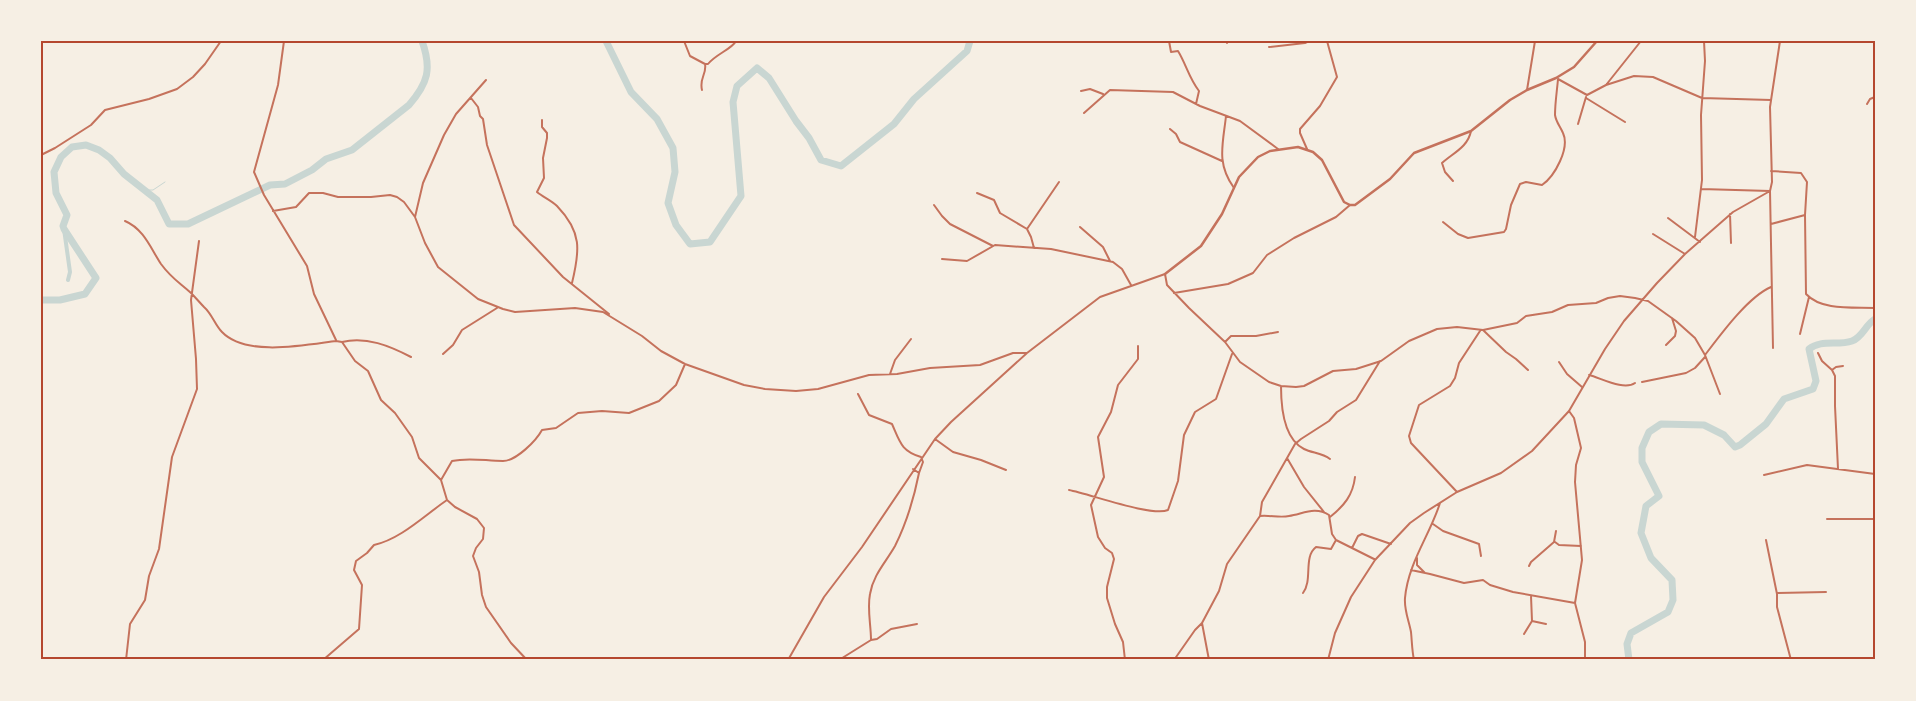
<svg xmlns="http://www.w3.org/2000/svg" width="1916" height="701" font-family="'Sofia Sans Condensed',sans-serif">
	<rect width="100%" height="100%" fill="#f6efe4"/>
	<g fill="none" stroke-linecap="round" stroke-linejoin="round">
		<path stroke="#c9d6d2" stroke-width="1" d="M144,190h9l12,-8"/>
		<path stroke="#c9d6d2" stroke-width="4" d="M64,229l6,43 -2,8"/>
		<path stroke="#c9d6d2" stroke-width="7" d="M606,41l25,51 26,27 16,29 2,24 -7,31 8,22 14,19 20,-2 31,-46 -8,-94 4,-16 20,-18 12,10 27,43 13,17 12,22 20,6 53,-42 20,-25 53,-48 3,-10
			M41,300h19l25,-6 11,-16 -32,-49 -1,-3 4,-11 -11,-22 -2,-21 7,-15 11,-10 14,-2 13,5 11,8 14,16 33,26 12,24h19l82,-39 15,-1 27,-14 14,-11 26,-9 57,-45c19,-22 23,-36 13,-64
			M1629,660l-2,-16 4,-11 37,-21 5,-12 -1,-20 -21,-22 -10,-25 5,-27 13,-10 -17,-34v-14l7,-16 12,-8 43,1 20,10 11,12 5,-2 26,-21 18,-25 29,-10 3,-8 -7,-32c12,-10 29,-3 43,-8 11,-4 13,-16 23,-22"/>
		<path stroke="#c5725c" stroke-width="2" d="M284,41l-6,44 -24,87 10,23 43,71 7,28 22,46
			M684,41l6,15 15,8
			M1169,41l2,11 7,-1c8,13 11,27 21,40l-3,13
			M1227,41v2
			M1269,47l36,-4 4,-2
			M705,64h3c8,-10 24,-15 28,-23
			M1558,79l29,16 19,-10 28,-9 19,1 49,21 69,2
			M1606,85l35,-44
			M702,90c-3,-12 5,-16 3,-26
			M1527,90l8,-49
			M1081,91l9,-2 13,5
			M471,98l7,9 2,9 3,3 4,26 27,80 49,52 46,37
			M1586,98l39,24
			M1867,104l3,-5 5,-2
			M1084,113l26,-23 63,2 27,14 40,15 38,28
			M1226,116c-3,28 -10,47 8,72
			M542,120v7l5,6v5l-4,20 1,20 -7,14c6,5 14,8 20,14 25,26 23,44 15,77
			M1578,124l8,-27
			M1170,129l6,5 4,8 42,19
			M1307,149l-7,-16v-4l20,-23 17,-29 -10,-36
			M41,155l14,-7 36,-23 14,-15 44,-11 28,-10 16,-12 12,-13 16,-23
			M1771,171l30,2 6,9 -2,33 1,79c16,17 47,13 69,14
			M1453,181l-8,-9 -3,-9c11,-10 26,-16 29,-32
			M1701,189l69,2 3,157
			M977,193l17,7 6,13 27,16 4,8 3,11
			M934,205l8,11 8,8 43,22
			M273,211l23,-4 13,-14h14l15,4h33l19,-2 7,2 7,5 11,15 10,26 13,24 40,32 25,10 12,3 60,-4 28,4 39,24 19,15 24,13 59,21 21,4 31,2 22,-2 51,-14 28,-1 33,-6 50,-3 33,-12h14
			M1730,214l1,29
			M415,217l8,-34 21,-48 12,-21 30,-34
			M1668,218l32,24
			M125,221c19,8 26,28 36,43 11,15 18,18 30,29 5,5 9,10 13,14 8,7 11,18 18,25 24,25 83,13 114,9l6,1 13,19 13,10 13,29 14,13 17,24 7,21 22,22 6,20 8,7 22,12 7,9 -1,11 -7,9 -3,8 6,16 3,23 4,12 25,36 16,17
			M1443,222l15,12 10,4 36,-6 2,-3 5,-24 9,-21 6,-2 16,3c13,-9 28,-37 21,-52 -3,-7 -7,-11 -8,-18 0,-12 2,-24 3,-36
			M1771,224l34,-9
			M1080,227l23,20 7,14
			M1027,229l32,-47
			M1653,234l32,20
			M1695,237l7,-57 -1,-65 4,-54 -1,-20
			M942,259l25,2 28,-16 56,4 62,13 9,7 9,16
			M1174,293l54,-9 25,-11 14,-18 27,-17 42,-21 14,-12
			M1483,330l23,22 10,7 12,11
			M1800,334l9,-37
			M342,342c24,-6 48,4 69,15
			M1225,342l6,-6h25l22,-4
			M1666,345l9,-9 1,-5 -4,-13
			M1818,353l4,8 10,9 3,6v30l3,63
			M443,354l10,-9 9,-15 35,-22
			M1705,355c16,-21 43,-58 66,-68
			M1559,362l8,12 15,13
			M1832,370l4,-3 7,-1
			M890,374l5,-14 16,-21
			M1589,375c12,3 35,16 46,8
			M1642,382l44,-9 9,-5 10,-11
			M1281,386c0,20 3,53 23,63 8,4 18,4 26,10
			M858,394l11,21 23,9c8,18 9,27 29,33l2,5 -4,11
			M1569,411l5,7 7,30 -5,17 -1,17 7,78 -7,43 10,39v18
			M935,439l18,13 28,8 25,10
			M1287,458l17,29 20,25
			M1764,475l43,-10 68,9
			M441,480l11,-19c17,-4 34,0 51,0 13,0 33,-20 39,-31l14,-2 22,-15 24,-2 27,2 30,-12 17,-16 9,-21
			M1069,490c21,4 83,27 99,20l10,-29 6,-46 11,-23 21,-13 16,-45
			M1457,492l-46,-49 -2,-7 10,-31 31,-19 5,-8 4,-15 21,-32
			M1260,516l2,-14 33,-58 6,-5 28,-18 8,-9 19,-12 24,-39
			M1330,517c14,-11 23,-22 25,-40
			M1827,519h48
			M1433,524l10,7 36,13 2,12
			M1766,540l11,54v13l14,53
			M1555,542l4,3 22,1
			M1352,548l6,-12 4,-2 29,10
			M1417,558v7l8,8
			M1529,566l2,-4 23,-20 2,-11
			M1411,570l19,4 34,9 19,-3 7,5 23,7 62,11
			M1303,593c10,-13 0,-36 13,-46l15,2 5,-9
			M1777,593l49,-1
			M1532,621l14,3
			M1202,623l7,37
			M1524,634l8,-13 -1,-25
			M871,640l6,-1 14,-10 26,-5
			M126,660l4,-36 15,-24 4,-24 10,-27 13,-92 25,-68 -1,-30 -5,-59 8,-59
			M323,660l36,-31 3,-44 -8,-15 2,-9 11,-8 7,-8c27,-6 51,-30 73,-45
			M788,660l36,-63 38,-50 73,-108 16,-17 76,-69 73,-56 65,-23 2,11 22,23 36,34 15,20 29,20 12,4 15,1 8,-1 29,-15 23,-2 25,-8 28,-20 28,-12 20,-2 26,3 34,-7 9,-7 26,-4 16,-7 28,-2 12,-5 12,-2 15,2 13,3 28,20 19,17 10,17 15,39
			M839,660l32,-20c0,-15 -4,-31 -1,-46 3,-19 16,-32 25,-48 11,-22 19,-48 24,-73l-6,-4
			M1125,660l-2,-18 -8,-18 -8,-26v-11l7,-28 -2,-6 -7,-5 -7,-11 -7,-32 13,-28 -6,-40 13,-25 7,-27 20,-26v-13
			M1174,660l21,-30 7,-7 17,-32 8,-27 33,-48c10,-1 20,2 29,0 14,-2 26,-10 40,-1l3,19 4,6 38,19
			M1328,660l7,-27 16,-36 24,-37 35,-37 14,-10 33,-21 44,-19 31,-22 37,-40 36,-62 19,-28 33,-38 28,-29 48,-42 37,-21 2,-9 -2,-75 10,-66
			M1414,660c-2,-9 -2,-18 -3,-28 -2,-11 -7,-22 -6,-34 3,-35 25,-63 35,-95"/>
		<path stroke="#c5725c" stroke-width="2.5" d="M1165,274l36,-28 21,-32 17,-37 19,-20 12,-6 28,-4 15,5 9,8 22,42 6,3h5l35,-26 24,-26 57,-22 39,-31 17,-10 29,-12 18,-11 23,-26"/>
	</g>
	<rect width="1916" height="701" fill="none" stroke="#f6efe4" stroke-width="85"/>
	<rect x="42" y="42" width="1832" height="616" fill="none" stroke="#b5482f" stroke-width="2"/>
</svg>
